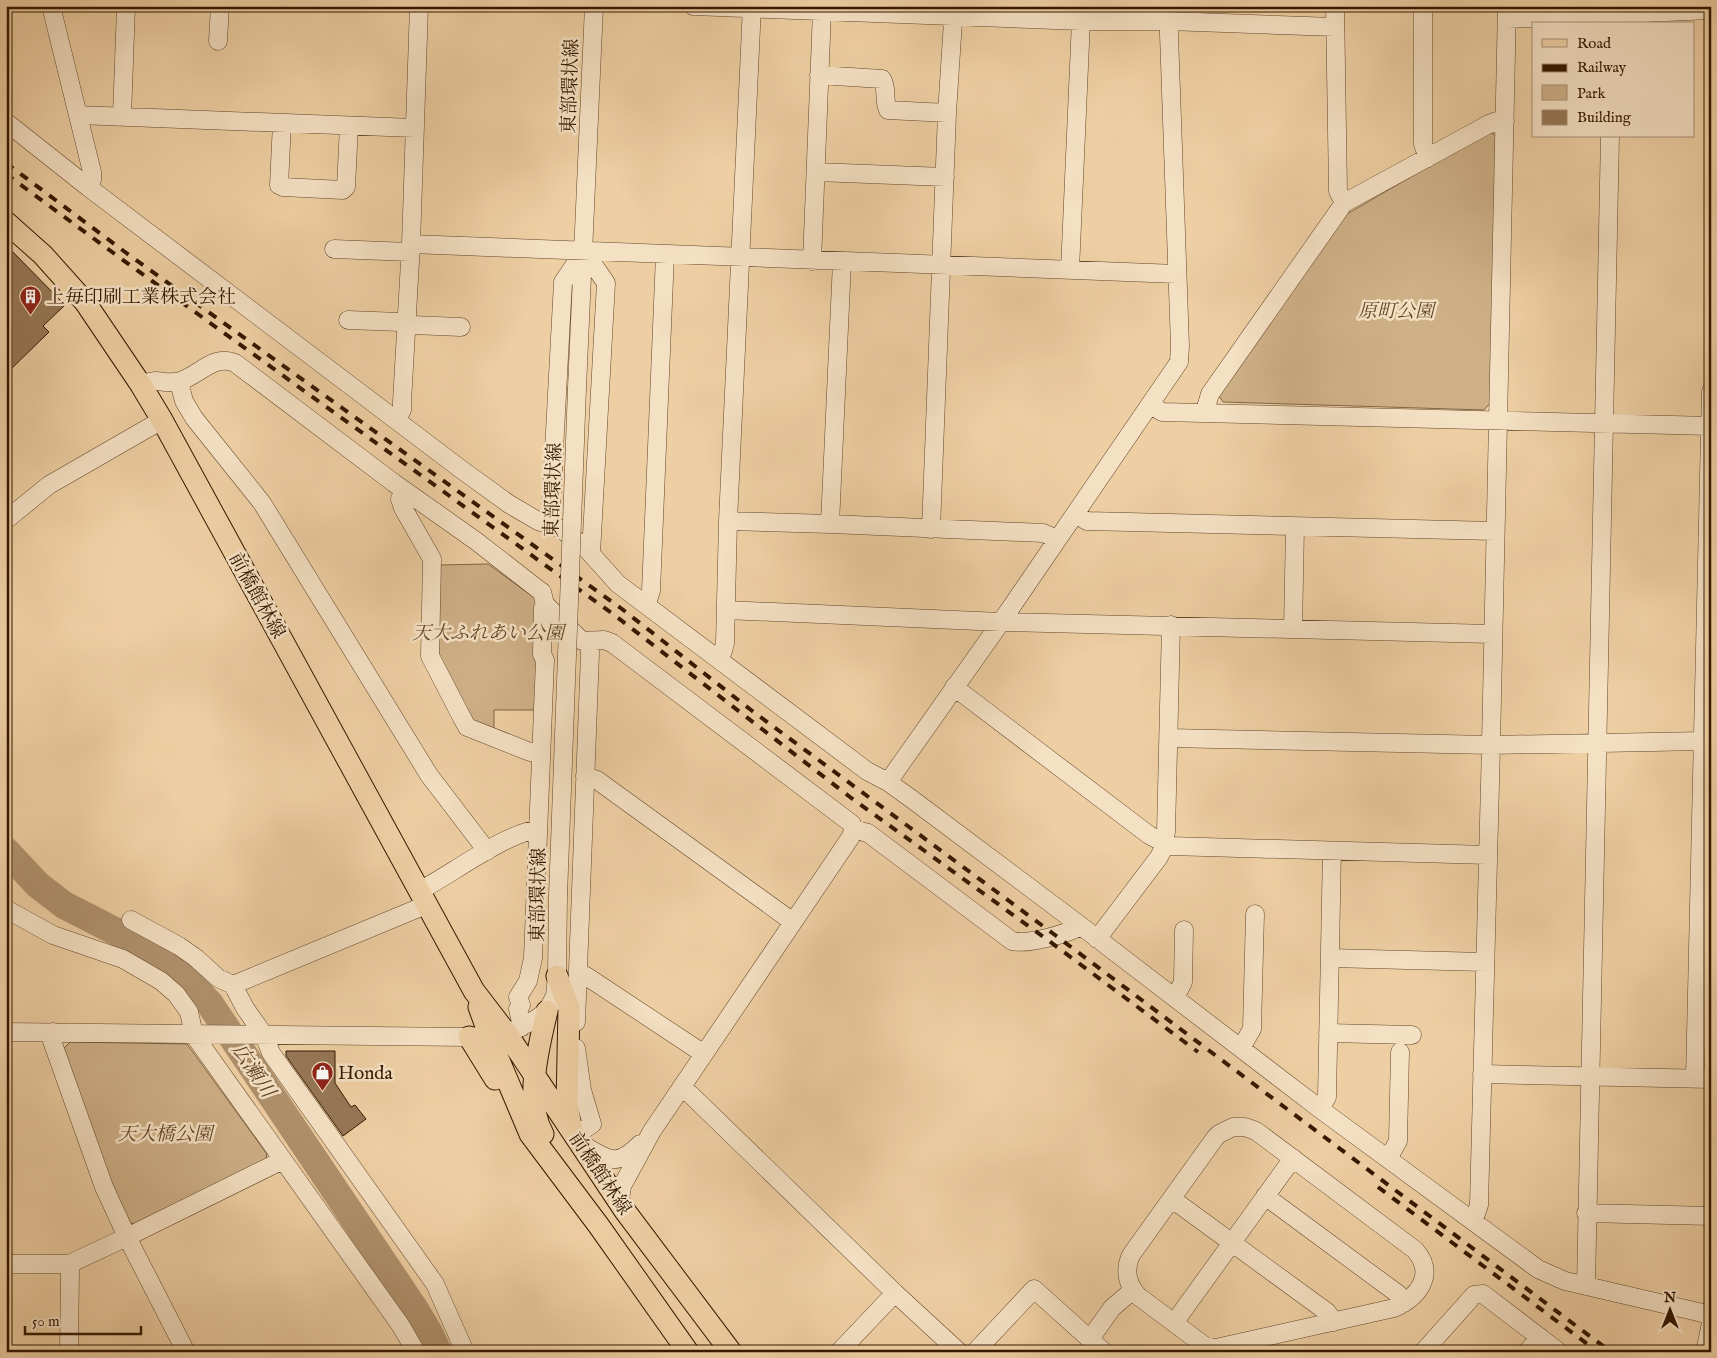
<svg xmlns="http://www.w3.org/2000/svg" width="1717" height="1358" font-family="'IM FELL English','Noto Serif JP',serif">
	<rect width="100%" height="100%" fill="#eecfa3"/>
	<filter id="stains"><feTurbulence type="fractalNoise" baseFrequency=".004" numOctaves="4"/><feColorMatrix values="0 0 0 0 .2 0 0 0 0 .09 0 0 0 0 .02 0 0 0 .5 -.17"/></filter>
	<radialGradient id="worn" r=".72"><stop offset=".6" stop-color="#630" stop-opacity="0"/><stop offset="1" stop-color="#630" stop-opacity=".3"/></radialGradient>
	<path fill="#ceb087" stroke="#816444" d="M1489,132l8,4 -6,266 -7,8 -261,-8 -4,-6 126,-181z
		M488,564l48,35 1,111h-43v22l-25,-11 -32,-65 1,-91z
		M70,1042l117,2 80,110 -2,9 -127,62 -10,-3 -20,-39 -45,-134z"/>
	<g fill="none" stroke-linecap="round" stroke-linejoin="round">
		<path stroke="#af916c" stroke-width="28" d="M6,851l32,34 26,20 80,41 35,25 31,33 204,304 15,25 9,19"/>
	</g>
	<path fill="#957755" stroke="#341800" d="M6,245l59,60 -22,21 6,6 -43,42z
		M286,1051h49v32l16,24 4,-2 11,14 -23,17 -57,-80z"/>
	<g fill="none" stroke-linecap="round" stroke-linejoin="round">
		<defs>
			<path id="minor" d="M51,6l41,166v8l-4,7
				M693,6l388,15h87l167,6
				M1335,6l3,185 6,12
				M1423,6v138l5,14
				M1507,19l204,-9
				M218,41l2,-35
				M819,75l63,4c6,10 1,20 6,31l59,3
				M78,115l336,13
				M122,117l4,-111
				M6,122l82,65 374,283 47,34 29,17 21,7 24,17 35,39 249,187 21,11 25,18 168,126 239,183 218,160 27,12 146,34
				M282,123l-3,62 4,2 60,3 3,-3 3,-61
				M816,172l129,5
				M411,244l766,30
				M334,249l76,3
				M812,261l10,-250
				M1070,270l11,-249
				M348,320l52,2 12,3 49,2
				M179,382l5,19 10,17 68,85 167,272 58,76
				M141,385c17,-9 25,1 39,-4 20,-6 33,-27 55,-18l159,120 82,58 63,49 3,2 3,12 37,37 22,-1 8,3 240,181 1,7 -3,7 -198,293 -30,55 -2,14 4,9
				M577,388l17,-382
				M1151,405l11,7 549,14
				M1207,413v-9l3,-10 134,-191 145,-79 8,-3h8
				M397,419l5,-9v-8l9,-158 8,-238
				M404,490l-4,9 3,9 29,51 -2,97 30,58 7,13 63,25h11
				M1075,514l12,7 408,10
				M6,520l43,-35 113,-65
				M728,521l102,3 213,9 7,3 6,5
				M830,524l12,-262
				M550,525l13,-243 21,-31 22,32 -15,270
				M931,529l16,-416 7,-107
				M645,604l3,-4 3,-9 14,-336
				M726,610l275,12 491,12
				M1293,629l2,-102
				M718,659l5,-8 2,-8 3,-122 24,-515
				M954,687l195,148 21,11 318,9
				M1169,738l322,7 212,-4
				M585,776l12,4 196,142
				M888,782l113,-160 178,-260 1,-16 -12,-340
				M853,829l15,4 144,108c16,4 54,-7 69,-15
				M419,891c28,-14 91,-61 119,-61
				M6,909l47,26 70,24 38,22 15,13 13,18 5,23 207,291 15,26
				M131,920l48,26 17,12 22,20 15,7 12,23 19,27 7,18 164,231 30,68
				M1097,939l62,-82 3,-6 4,-19 5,-207
				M1330,958l155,4
				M578,974l8,2 118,78
				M233,985l193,-80
				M1175,998l8,-16 1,-52
				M576,1022l14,-369 -1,-12
				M522,1027l-4,-18 3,-4 -3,-8 10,-16 5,-23 12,-298 -3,-6 1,-46 2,-4
				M6,1032l463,5 38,-3 29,-15 11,-8 8,-15 2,-20 1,-80
				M53,1032l-1,9 52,146 23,50 59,115
				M1328,1033l84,2
				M1241,1048l11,-19 3,-115
				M1482,1074l229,5
				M1695,1079l16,-688
				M681,1089l9,5 205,199 64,59
				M1320,1109l7,-12 5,-246
				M1233,1127h12l11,4 159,119c21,24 4,47 -21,58l-178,40 -11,-2 -67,-50c-11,-12 -14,-26 -7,-41l84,-117 4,-4z
				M576,1135l16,-11 -10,-34 -6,-42
				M583,1145c26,15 33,23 57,-1
				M1388,1159l10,-18 2,-89
				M1265,1196l133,98 6,9
				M1172,1199l155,113 7,10
				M1586,1213l125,3
				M1472,1220l4,-6 3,-9 12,-460 16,-739
				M6,1264h63l58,-27 156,-77
				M1586,1286l24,-1150
				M1174,1323l119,-165
				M1090,1339l22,-31 21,-18
				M69,1352l1,-82 -1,-6
				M839,1352l56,-59
				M975,1352l59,-63 70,63
				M1423,1352l51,-57 9,-1 76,58
				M1527,1352l13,-15
				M1705,1352l6,-29"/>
			<path id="major" d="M6,222l37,33 42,47 56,83 21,35 312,571 33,43 118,177 106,141
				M557,976l12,32 -2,96 4,22
				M479,1007l16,44 35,83 69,92 89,126
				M469,1037l26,42
				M543,1134c-19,-32 -4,-89 4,-123"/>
		</defs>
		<use href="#minor" stroke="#624629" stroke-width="19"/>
		<use href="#major" stroke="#341800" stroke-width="23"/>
		<use href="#minor" stroke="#f4e0c3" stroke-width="18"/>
		<use href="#major" stroke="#eecfa3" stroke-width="21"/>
		<path stroke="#341800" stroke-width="4" stroke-dasharray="9 9" stroke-linecap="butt" d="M6,163l119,89 497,357 129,101 304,225 556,417
			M6,174l106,78 505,365 233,180 195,141 153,114
			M1378,1187l220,165"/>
		<defs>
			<path id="minor-bridge" d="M558,896l19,-508"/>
		</defs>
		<use href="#minor-bridge" stroke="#624629" stroke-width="19" stroke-linecap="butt"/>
		<use href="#minor-bridge" stroke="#f4e0c3" stroke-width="18"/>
	</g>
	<defs>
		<symbol id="building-pin" viewBox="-11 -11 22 30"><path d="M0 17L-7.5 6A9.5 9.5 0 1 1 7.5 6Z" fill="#8f2418" stroke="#f4e0c3"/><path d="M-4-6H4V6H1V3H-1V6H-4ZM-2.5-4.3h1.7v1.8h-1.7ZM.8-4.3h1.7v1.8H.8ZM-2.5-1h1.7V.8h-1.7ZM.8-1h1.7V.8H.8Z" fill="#fff"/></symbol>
		<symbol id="shop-pin" viewBox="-11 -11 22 30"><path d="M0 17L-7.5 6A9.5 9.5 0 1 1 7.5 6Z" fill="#8f2418" stroke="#f4e0c3"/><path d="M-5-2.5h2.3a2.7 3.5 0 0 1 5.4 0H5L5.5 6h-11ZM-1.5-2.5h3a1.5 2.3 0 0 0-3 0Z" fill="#fff"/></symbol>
	</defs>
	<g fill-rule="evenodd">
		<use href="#building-pin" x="18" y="284" width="25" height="34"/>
		<use href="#shop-pin" x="310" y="1060" width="25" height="34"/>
	</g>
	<g text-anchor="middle" stroke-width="5" stroke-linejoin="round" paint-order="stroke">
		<g font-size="19" fill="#341800" stroke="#f4e0c3">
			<text transform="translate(569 86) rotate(-88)" y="7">東部環状線</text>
			<text transform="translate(552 490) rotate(-88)" y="7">東部環状線</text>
			<text transform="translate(258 595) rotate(61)" y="7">前橋館林線</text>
			<text transform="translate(537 895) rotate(-89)" y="7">東部環状線</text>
			<text transform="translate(601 1173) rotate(56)" y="7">前橋館林線</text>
		</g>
		<g font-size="19" fill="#341800" stroke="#f4e0c3" text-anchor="start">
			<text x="46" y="303">上毎印刷工業株式会社</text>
			<text x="338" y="1079">Honda</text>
		</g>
		<g font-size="19" font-style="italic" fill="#624628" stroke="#f4e0c3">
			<text x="1396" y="317">原町公園</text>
			<text x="488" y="639">天大ふれあい公園</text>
			<text x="165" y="1140">天大橋公園</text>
		</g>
		<g font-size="20" font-style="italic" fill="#5f4226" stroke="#f4e0c3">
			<text transform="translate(254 1070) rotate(56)" y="7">広瀬川</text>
		</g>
	</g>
	<rect width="1717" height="1358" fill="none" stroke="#eecfa3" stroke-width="25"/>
	<rect x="8" y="8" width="1702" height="1343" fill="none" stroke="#341800" stroke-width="2.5"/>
	<rect x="12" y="12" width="1692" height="1333" fill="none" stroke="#341800"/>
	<rect x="1532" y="22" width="162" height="115" fill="#f4e0c3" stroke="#a79075"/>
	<rect x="1542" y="39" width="25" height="8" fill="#eecfa3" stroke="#a79075"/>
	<text x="1577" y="48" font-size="15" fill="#341800">Road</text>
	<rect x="1542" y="64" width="25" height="8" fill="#341800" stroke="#a79075"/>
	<text x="1577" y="72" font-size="15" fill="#341800">Railway</text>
	<rect x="1542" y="85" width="25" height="15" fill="#ceb087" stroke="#a79075"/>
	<text x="1577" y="98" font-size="15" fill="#341800">Park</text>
	<rect x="1542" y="110" width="25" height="15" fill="#957755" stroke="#a79075"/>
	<text x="1577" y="122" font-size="15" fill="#341800">Building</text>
	<g transform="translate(1670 1310)" stroke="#f4e0c3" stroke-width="4" paint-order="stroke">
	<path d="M0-4L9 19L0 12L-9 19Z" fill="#341800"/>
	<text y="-8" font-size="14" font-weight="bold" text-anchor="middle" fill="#341800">N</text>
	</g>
	<path d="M25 1326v8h116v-8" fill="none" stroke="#341800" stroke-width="2.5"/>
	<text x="32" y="1326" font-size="15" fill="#341800" stroke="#f4e0c3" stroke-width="4" paint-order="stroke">50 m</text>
	<rect width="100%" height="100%" filter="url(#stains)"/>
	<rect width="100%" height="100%" fill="url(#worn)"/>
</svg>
